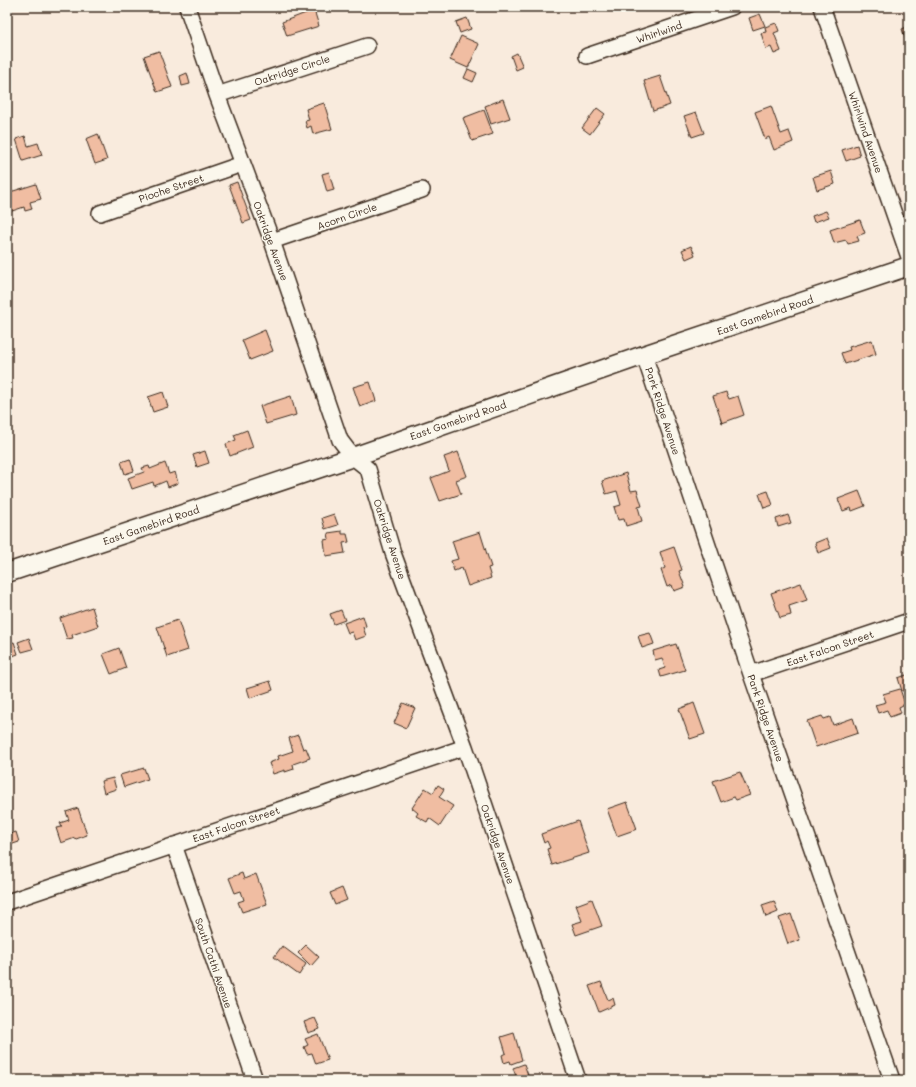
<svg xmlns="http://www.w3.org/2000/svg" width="916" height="1087" font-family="Mali,sans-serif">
	<rect width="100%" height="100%" fill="#f9ebdd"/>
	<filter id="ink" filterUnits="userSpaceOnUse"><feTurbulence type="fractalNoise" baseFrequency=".025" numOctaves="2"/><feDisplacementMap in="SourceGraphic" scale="8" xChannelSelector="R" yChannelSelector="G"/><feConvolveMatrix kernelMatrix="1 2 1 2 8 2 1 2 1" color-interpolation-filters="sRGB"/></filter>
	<g filter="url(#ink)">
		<path fill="#f0bda2" stroke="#3b2a1e" d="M314,10l5,16 -32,10 -5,-14z
			M760,14l5,12 -12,4 -4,-12z
			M467,18l4,11 -11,4 -4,-11z
			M776,23l3,8 -5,2 7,18 -7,3 -3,-7 -5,2 -5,-16 5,-1 -1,-5z
			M909,26v24l-7,-21z
			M461,36l18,8 -11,24 -18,-8z
			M159,51l13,36 -15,5 -13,-36z
			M517,53l6,14 -7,3 -5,-14z
			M468,69l9,4 -4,9 -9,-4z
			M187,73l3,11 -8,2 -2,-10z
			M660,76l10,29 -17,6 -9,-30z
			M503,99l7,19 -19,6 -6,-18z
			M324,103l8,26 -19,5 -2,-8 -4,2 -2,-7 4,-1 -3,-11z
			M771,106l10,28 8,-3 4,11 -19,8 -5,-13 -4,2 -10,-27z
			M597,108l8,6 -15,20 -8,-6z
			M484,110l9,24 -21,7 -9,-23z
			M696,112l8,21 -12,4 -8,-21z
			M98,134l9,26 -12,4 -9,-25z
			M25,136l3,10 10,-3 4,12 -19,6 -7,-22z
			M857,145l3,11 -14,5 -4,-11z
			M831,171l4,13 -18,6 -4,-13z
			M329,172l5,18 -7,2 -5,-18z
			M237,182l14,38 -8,3 -14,-38z
			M36,184l5,15 -11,3 2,7 -7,2 -1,-4 -15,5 -2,-5v-14z
			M826,211l3,6 -15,5 -2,-6z
			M860,220l5,13 -8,3 2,5 -11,3 -2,-4 -12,3 -4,-13z
			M691,246l4,9 -9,4 -4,-9z
			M265,330l8,21 -23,9 -8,-20z
			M872,340l4,14 -31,10 -4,-11 9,-3 -1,-3z
			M370,382l6,19 -16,6 -7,-20z
			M163,392l5,15 -15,5 -5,-15z
			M726,392l3,7 9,-3 6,19 -22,8 -9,-27z
			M291,396l5,19 -30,9 -6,-18z
			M247,430l6,17 -23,9 -4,-12 10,-4 -2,-5z
			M205,451l4,12 -12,4 -4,-12z
			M458,452l9,24 -11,4 5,14 -21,7 -9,-23 18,-7 -5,-14z
			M130,459l4,12 -9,3 -4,-12z
			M165,463l4,11 6,-2 3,11 -10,4 -2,-6 -12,5 -1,-4 -21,7 -4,-11 16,-6 -2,-4 7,-2 1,3z
			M626,473l5,18 6,-1 5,16 -4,1 4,14 -16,5 -2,-7 -6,1 -4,-13 7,-2 -4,-14 -11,3 -4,-13z
			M768,491l5,14 -9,3 -5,-14z
			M859,491l6,15 -13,5 -1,-3 -8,3 -5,-12z
			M334,514l4,11 -13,4 -3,-11z
			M788,515l3,8 -13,4 -2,-8z
			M342,531v3h5l2,8 -6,1 2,10 -19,3 -2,-16 5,-1 -1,-6z
			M480,532l11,35 -3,1 3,10 -23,8 -6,-18 -8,3 -3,-10 7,-2 -6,-18z
			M827,538l4,10 -13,5 -3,-10z
			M674,547l8,23 -3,1 6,16 -11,4 -2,-6 -5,2 -6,-17 4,-2 -5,-16z
			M801,583l6,17 -18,6 2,9 -11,3 -9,-25z
			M92,607l6,19 -26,9 1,3 -6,1 -7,-21z
			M341,610l4,10 -11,4 -4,-10z
			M363,616l3,10 -3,1 3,9 -11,4 -3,-8 -4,1 -4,-10z
			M178,620l10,30 -21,7 -10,-30z
			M650,633l4,11 -12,4 -4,-12z
			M29,638l4,11 -11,3 -4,-10z
			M14,642l4,12 -11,4v-14z
			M676,644l9,26 -24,7 -2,-7 6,-2 -3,-10 -7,2 -2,-9z
			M119,648l7,20 -15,6 -8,-20z
			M909,674v15l-7,2 -4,-13z
			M270,681l3,9 -23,8 -3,-10z
			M900,689l5,15 -6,3 2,6 -11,4 -3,-7 -9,3 -3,-8 11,-3 -3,-8z
			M403,703l12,5 -9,20 -12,-5z
			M694,703l11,31 -15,5 -11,-30z
			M822,716l2,3 6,-2 3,8 20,-7 5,15 -42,14 -9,-26z
			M298,735l5,14 3,-1 4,10 -17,6 1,5 -9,3v-2l-12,4 -4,-11 10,-4 -1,-3 15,-5 -4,-13z
			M144,768l4,11 -24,8 -4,-12z
			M740,772l10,23 -14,5 -2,-3 -13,5 -8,-21z
			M113,778l3,11 -12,4 -3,-12z
			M438,785l6,4 -5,8 14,9 -13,20 -11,-8 -2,4 -11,-6 2,-3 -6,-5 13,-20 8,5z
			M627,802l10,27 -20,7 -10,-27z
			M78,808l9,27 -11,4 -1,-1 -14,5 -5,-15 6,-1 -2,-4 9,-3 -3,-8z
			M578,821l11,32 -37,12 -5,-16 3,-1 -3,-7 -3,2 -3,-9z
			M16,832l3,10 -9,3 2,5 -5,2v-17z
			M242,873l2,6 12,-5 11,30 -25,8 -4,-10 6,-2 -3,-9 -6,2 -6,-15z
			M342,888l5,12 -12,5 -5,-12z
			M592,899l10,27 -26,9 -4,-11 10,-3 -6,-16z
			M774,901l4,11 -12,5 -4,-12z
			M791,914l9,26 -12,4 -9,-26z
			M306,945l13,12 -8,9 -13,-13z
			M282,946l24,18 -7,11 -25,-18z
			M601,982l7,18 5,-2 2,7 -16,7 -10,-26z
			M315,1018l5,11 -12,4 -4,-11z
			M514,1033l8,27 -11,4 -1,-3 -6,2 -2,-8 4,-2 -5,-16z
			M318,1034l10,26 -12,4 -4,-11 -5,1 -3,-7 4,-2 -3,-6z
			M7,1061l6,19h-6z
			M524,1064l4,11 -11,4 -4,-11z"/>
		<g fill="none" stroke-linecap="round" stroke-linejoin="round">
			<defs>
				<path id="minor" d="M187,7l30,88 55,146 68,199 13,17 15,12 25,84 72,194 113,333
					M822,7l87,250
					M587,56l145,-49
					M217,95l150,-49
					M100,213l142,-49
					M272,241l150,-51
					M644,355l107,319 141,406
					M751,674l158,-53
					M174,845l81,235
					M7,902l458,-155"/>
				<path id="major" d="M7,573l346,-116 291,-102 265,-89"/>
			</defs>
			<use href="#minor" stroke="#3b2a1e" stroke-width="18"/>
			<use href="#major" stroke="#3b2a1e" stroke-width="21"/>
			<use href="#minor" stroke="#fbf7ec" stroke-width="15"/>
			<use href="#major" stroke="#fbf7ec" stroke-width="18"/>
		</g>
	</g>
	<g text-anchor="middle" stroke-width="3" stroke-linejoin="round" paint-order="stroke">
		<g font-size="10" fill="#3b2a1e" stroke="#fbf7ec">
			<text transform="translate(659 32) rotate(-19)" y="4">Whirlwind</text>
			<text transform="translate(292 70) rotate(-18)" y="4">Oakridge Circle</text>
			<text transform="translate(866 132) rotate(71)" y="4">Whirlwind Avenue</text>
			<text transform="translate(171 188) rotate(-19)" y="4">Pioche Street</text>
			<text transform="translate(347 216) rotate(-19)" y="4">Acorn Circle</text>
			<text transform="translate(271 241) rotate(70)" y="4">Oakridge Avenue</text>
			<text transform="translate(765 315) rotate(-19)" y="4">East Gamebird Road</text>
			<text transform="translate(663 411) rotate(72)" y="4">Park Ridge Avenue</text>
			<text transform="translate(458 420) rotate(-19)" y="4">East Gamebird Road</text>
			<text transform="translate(151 525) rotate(-19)" y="4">East Gamebird Road</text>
			<text transform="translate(390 539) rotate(72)" y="4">Oakridge Avenue</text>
			<text transform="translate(830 648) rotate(-19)" y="4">East Falcon Street</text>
			<text transform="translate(766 718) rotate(71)" y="4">Park Ridge Avenue</text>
			<text transform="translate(236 824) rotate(-19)" y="4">East Falcon Street</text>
			<text transform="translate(498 844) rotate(71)" y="4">Oakridge Avenue</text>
			<text transform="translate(214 963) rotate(71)" y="4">South Cathi Avenue</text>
		</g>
	</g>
	<rect width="916" height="1087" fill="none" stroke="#fbf7ec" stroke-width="24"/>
	<rect x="12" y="12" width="892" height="1063" fill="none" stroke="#3b2a1e" stroke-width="1.5" filter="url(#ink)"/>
</svg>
